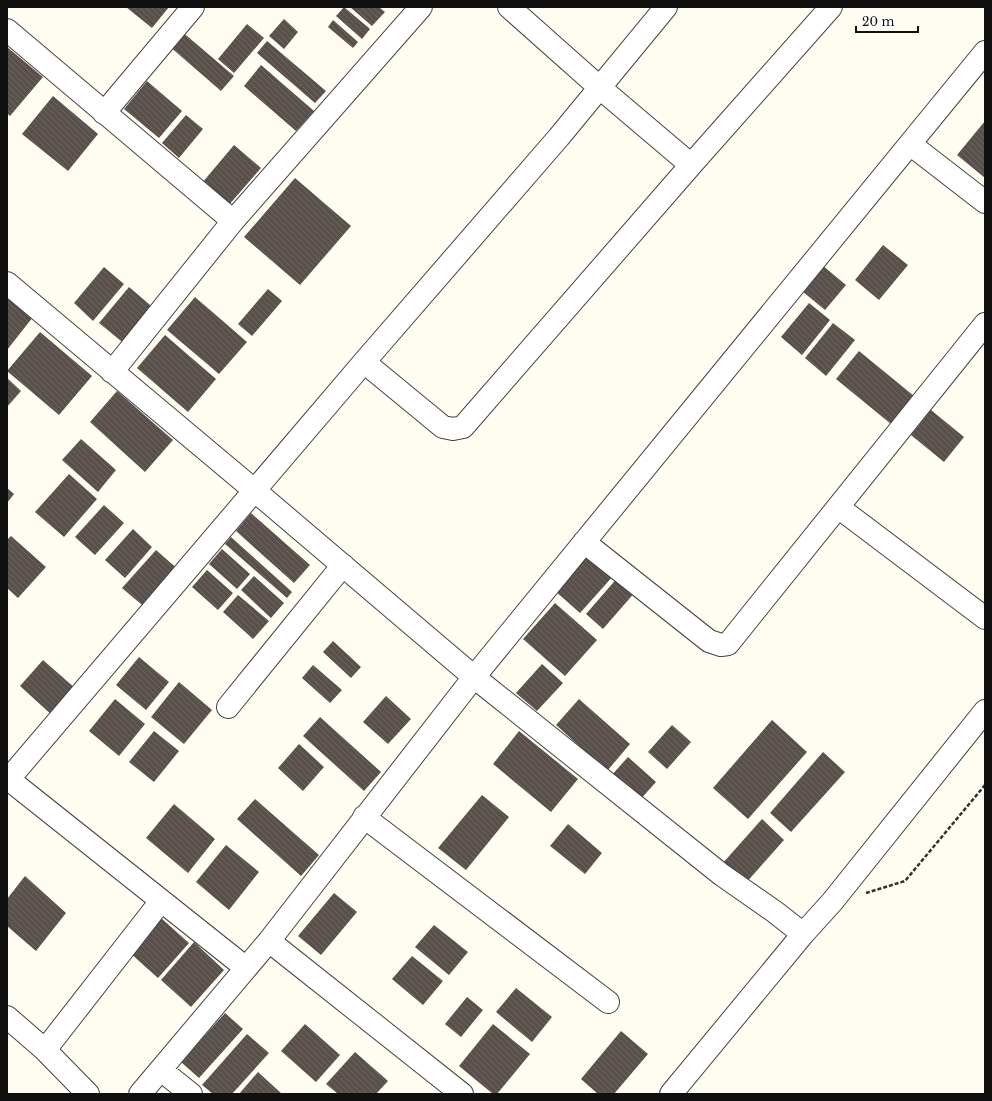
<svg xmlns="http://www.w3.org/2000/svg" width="992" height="1101" font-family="'Libre Baskerville',serif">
	<defs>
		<pattern id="building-back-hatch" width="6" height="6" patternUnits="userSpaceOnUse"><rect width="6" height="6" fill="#59504b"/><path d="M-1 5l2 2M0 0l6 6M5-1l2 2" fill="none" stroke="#6c6561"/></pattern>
	</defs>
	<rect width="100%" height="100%" fill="#fffcf2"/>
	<path fill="url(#building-back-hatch)" d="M126,7h43l-17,21z
		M344,7l26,22 -8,10 -26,-23z
		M350,7h29l6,5 -13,14z
		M284,19l14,13 -14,17 -15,-13z
		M333,20l25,22 -5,6 -25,-21z
		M247,24l17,14 -30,35 -16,-14z
		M180,30l54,46 -13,15 -53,-46z
		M267,41l59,50 -11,12 -58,-50z
		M7,47l36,30 -33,39 -3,-3z
		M261,65l53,46 -18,20 -52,-45z
		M147,81l35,30 -23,27 -35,-29z
		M53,96l45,38 -30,37 -46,-37z
		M186,115l17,14 -24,29 -17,-15z
		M985,121v57l-28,-23z
		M234,145l27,23 -33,38 -26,-23z
		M295,178l56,48 -51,59 -56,-48z
		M883,245l25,20 -29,35 -24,-20z
		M822,265l24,20 -21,25 -23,-19z
		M104,267l20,17 -31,37 -19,-18z
		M129,287l27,23 -30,35 -27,-22z
		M268,289l14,12 -30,35 -14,-12z
		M7,296l26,21 -26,33z
		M195,297l52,45 -28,32 -52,-44z
		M809,303l21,17 -28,35 -21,-18z
		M833,323l22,17 -29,36 -21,-18z
		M40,332l52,44 -33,39 -52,-44z
		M165,335l51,44 -28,33 -51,-44z
		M859,351l55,45 -23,28 -55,-45z
		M7,378l14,13 -14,16z
		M117,391l56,49 -28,32 -55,-50z
		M931,410l33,27 -20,25 -33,-27z
		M81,439l35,31 -18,22 -36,-32z
		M69,474l28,25 -33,38 -29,-25z
		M7,488l7,6 -7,9z
		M104,505l20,18 -29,32 -20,-18z
		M251,513l59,52 -16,18 -58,-52z
		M133,529l19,18 -27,31 -20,-18z
		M11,536l35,31 -28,31 -11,-10v-48z
		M231,537l61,55 -5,6 -62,-54z
		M222,549l28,25 -13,15 -28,-25z
		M156,550l25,22 -33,38 -26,-22z
		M588,551l26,24 -34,38 -26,-23z
		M207,570l26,23 -15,17 -26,-23z
		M254,576l30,27 -13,15 -30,-28z
		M619,576l17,15 -33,38 -17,-15z
		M238,595l31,26 -16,18 -30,-27z
		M555,603l42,37 -32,36 -42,-37z
		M333,641l28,26 -10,11 -28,-26z
		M139,657l30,25 -23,28 -30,-25z
		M43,660l33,29 -23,27 -33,-30z
		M542,664l21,19 -26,28 -21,-18z
		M313,665l29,25 -12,13 -28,-25z
		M179,682l33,28 -28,34 -33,-27z
		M386,696l25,23 -23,25 -25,-22z
		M115,699l30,25 -26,32 -30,-25z
		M579,699l51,45 -23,27 -51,-46z
		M320,717l61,55 -17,19 -61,-55z
		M772,720l35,32 -59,67 -35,-31z
		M672,725l19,17 -24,27 -19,-17z
		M154,731l25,20 -25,31 -25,-20z
		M519,731l59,48 -27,33 -58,-48z
		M299,744l25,23 -21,24 -25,-23z
		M823,752l22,20 -54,60 -21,-19z
		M628,757l28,25 -18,20 -28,-25z
		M482,795l27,22 -43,53 -28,-22z
		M255,799l64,56 -18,21 -64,-57z
		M174,804l41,35 -27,34 -42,-35z
		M762,819l22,21 -39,44 -23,-20z
		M568,824l34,29 -17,21 -35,-28z
		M226,845l33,27 -30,38 -33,-28z
		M25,876l41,37 -30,38 -29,-25v-27z
		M334,893l23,19 -36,43 -23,-19z
		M161,918l28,25 -31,35 -28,-25z
		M434,925l34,27 -19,23 -34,-28z
		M194,942l30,28 -33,37 -30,-27z
		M412,956l31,25 -20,24 -31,-26z
		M516,988l36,29 -20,25 -36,-30z
		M467,997l16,13 -22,27 -16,-13z
		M225,1013l18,16 -44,49 -18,-16z
		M305,1024l35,31 -24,27 -35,-31z
		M493,1024l37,30 -33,40h-4l-34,-28z
		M621,1031l27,23 -34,40h-16l-17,-15z
		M247,1034l22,19 -37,41h-19l-11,-9z
		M355,1052l33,29 -12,13h-38l-12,-10z
		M258,1072l24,22h-43z"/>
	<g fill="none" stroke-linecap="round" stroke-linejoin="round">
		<defs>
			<path id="minor" d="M509,7l90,80 92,78 140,-158
				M7,30l226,191
				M104,113l89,-106
				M910,144l75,58
				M7,283l247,207 220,187 248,198 53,37 28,22
				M364,362l79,65 10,2 10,-2 228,-262
				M112,372l121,-151 188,-214
				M838,507l147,111
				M584,542l125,99 12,4 7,-1 257,-320
				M228,707l115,-142
				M7,778l239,190
				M7,781l357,-419 195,-225 107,-130
				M364,817l244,185
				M269,941l193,153
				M7,1017l38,33 43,44
				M45,1050l116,-149
				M161,1070l30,24
				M140,1094l129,-153 205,-264 511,-625
				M671,1094l132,-160 29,-32 153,-191"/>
		</defs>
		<use href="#minor" stroke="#434343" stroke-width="24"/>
		<path stroke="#323232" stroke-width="2.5" stroke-dasharray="4 2" stroke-linecap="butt" d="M866,893l39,-12 80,-96"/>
		<use href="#minor" stroke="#fff" stroke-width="22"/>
	</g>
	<rect width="992" height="1101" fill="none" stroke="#101010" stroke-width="16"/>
	<path d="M856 26v6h62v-6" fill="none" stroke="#101010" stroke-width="2"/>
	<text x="862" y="26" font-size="12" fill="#101010" stroke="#ffffff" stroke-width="3" paint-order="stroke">20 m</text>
</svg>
